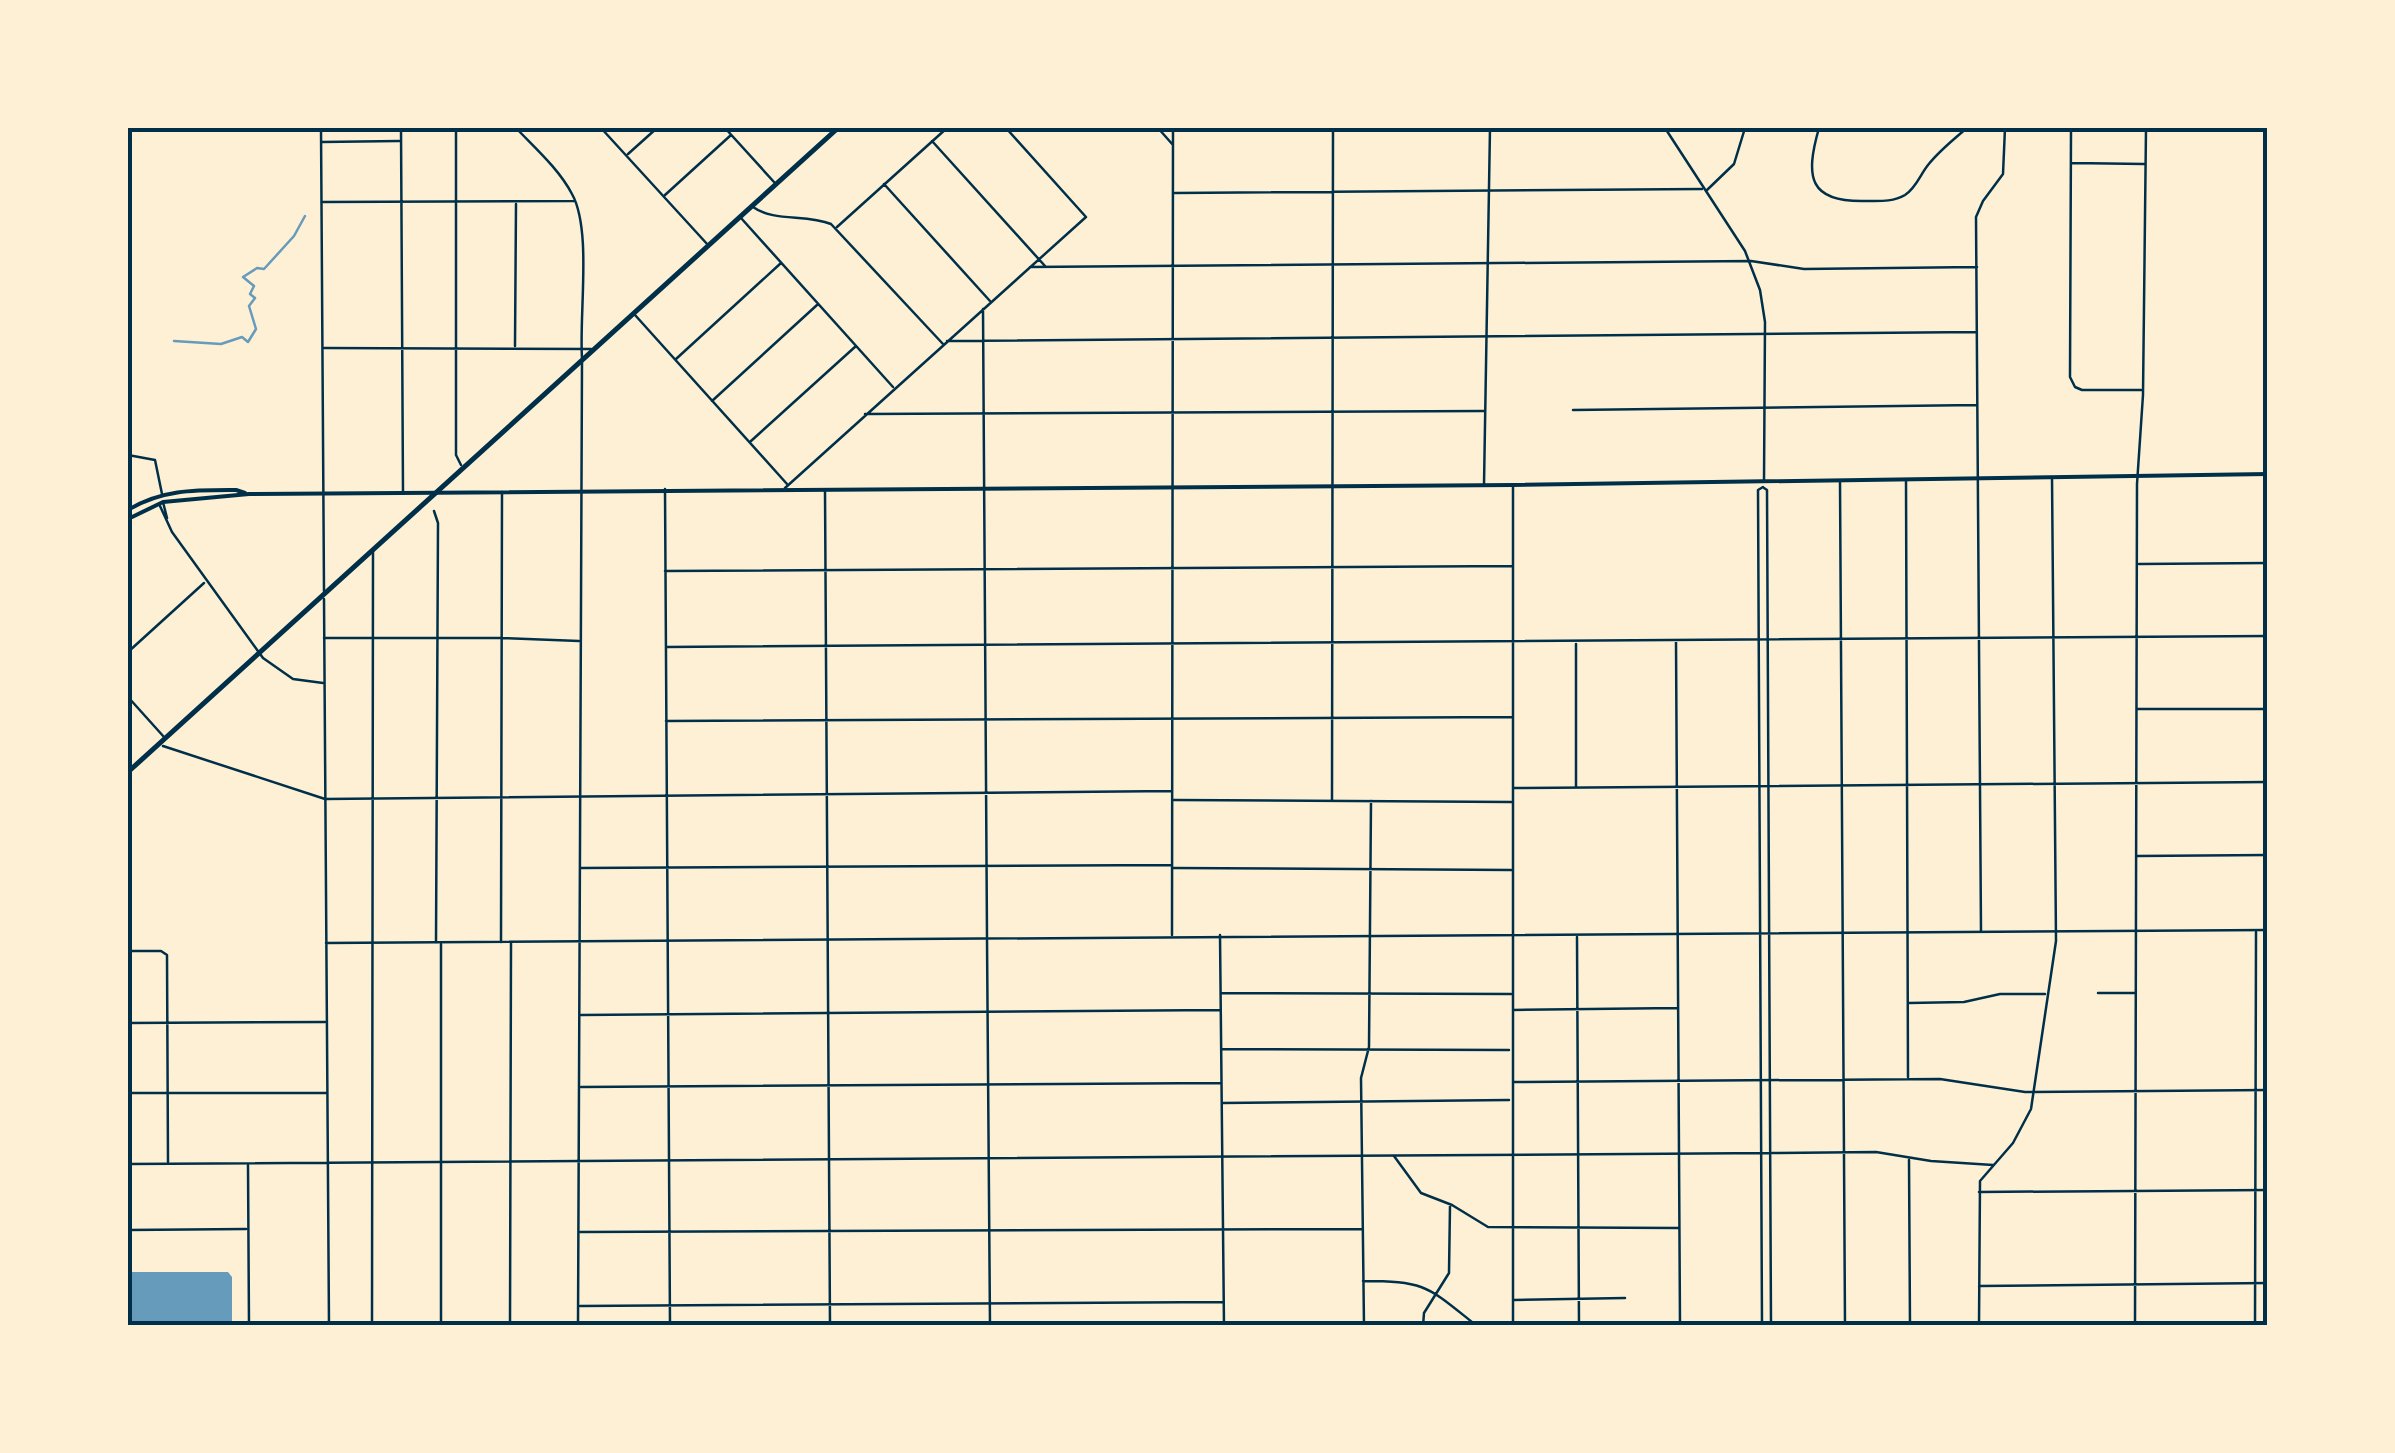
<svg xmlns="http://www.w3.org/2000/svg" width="2395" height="1453" font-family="'Alegreya Sans',sans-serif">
	<rect width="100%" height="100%" fill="#fdf0d5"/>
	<path fill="#669bbc" d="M128,1272h100l4,5v48h-104z"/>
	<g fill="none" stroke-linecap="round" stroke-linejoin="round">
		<path stroke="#669bbc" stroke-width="2.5" d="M174,341l47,3 21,-7 6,5 8,-13 -7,-23 6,-8 -5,-4 4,-8 -11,-9 14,-9 7,1 30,-33 11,-20"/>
		<path stroke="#003049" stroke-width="2.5" d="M401,128l2,363
			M456,128v327l5,10
			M516,128c19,20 43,41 56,66 20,36 7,119 10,164
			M601,128l107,117
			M725,128l49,54
			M1158,128l15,17
			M1819,128c-14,49 -11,75 48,73 13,0 26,1 38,-6 11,-7 15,-20 23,-30 11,-14 26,-26 39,-37
			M2071,128l-1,249 5,10 7,3h59
			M932,141l113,125
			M322,142l77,-1
			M628,154l29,-26
			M2072,163l72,1
			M884,184l106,117
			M1707,190l27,-26 11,-36
			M1175,193l527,-4
			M665,195l66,-60
			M322,202l252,-1
			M753,207c21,15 53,7 78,17l112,120
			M741,218l152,169
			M837,227l110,-99
			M1030,267l721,-6 53,8 173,-2
			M983,309l4,628
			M635,315l152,169
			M947,341l1030,-9
			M515,346l1,-142
			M324,348l267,1
			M676,359l105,-96
			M712,401l105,-96
			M1573,410l404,-5
			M865,414l619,-3
			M751,441l105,-95
			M128,455l27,5 7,34
			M1906,480l2,597
			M1840,482l5,844
			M785,488l301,-271 -80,-89
			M665,489l5,837
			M825,490l5,836
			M163,502l4,16
			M160,506l12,26 91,126 30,21 30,4
			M434,511l4,12 -2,419
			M2139,564l129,-1
			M665,571l848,-5
			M324,638h178l77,3
			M1676,642l4,684
			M666,647l1602,-11
			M128,652l76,-69
			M128,697l36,40
			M2138,709h130
			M666,721l846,-4
			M163,746l162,53 847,-8
			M1576,786v-142
			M1513,788l755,-6
			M1174,800l337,2
			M1332,800l1,-672
			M2137,856l131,-1
			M581,868l591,-3
			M1174,868l337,2
			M1981,931l-5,-714 7,-16 20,-27 2,-46
			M1172,935l1,-807
			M1220,935l4,391
			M1577,937l2,389
			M501,942l1,-450
			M128,951h33l6,4 1,207
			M1221,993l290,1
			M2098,993h36
			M1909,1003l55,-1 36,-8h45
			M1513,1010l165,-2
			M581,1015l639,-5
			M128,1023l197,-1
			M1222,1049l287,1
			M1513,1082l427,-3 85,13 243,-2
			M581,1087l640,-4
			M128,1093h198
			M1222,1103l287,-3
			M1772,1153l104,-1 55,9 62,4
			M1394,1156l27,37 31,12 36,22 190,1
			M1909,1160l1,166
			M248,1165l1,161
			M1979,1192l289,-2
			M128,1230l118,-1
			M580,1232l782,-3
			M1363,1281c64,0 65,6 114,45
			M1979,1286l289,-3
			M1514,1300l111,-2
			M580,1306l643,-4
			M372,1326l1,-776
			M441,1326v-382
			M510,1326l1,-383
			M1364,1326l-3,-248 8,-31 2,-246
			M1423,1326l1,-13 25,-40 1,-67
			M1513,1326v-840
			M1979,1326l1,-145 33,-38 18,-34 25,-168 -4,-464
			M2135,1326l2,-842 6,-89 3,-267
			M2255,1326l1,-394"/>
		<path stroke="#003049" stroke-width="2.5" d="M321,128l3,463
			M1665,128l80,123 15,39 5,32 -1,158
			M1484,485l6,-357
			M1764,488l3,2 4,836
			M324,599l5,727
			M987,940l3,386
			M326,943l1942,-13
			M128,1164l1642,-11
			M578,1326l4,-965
			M1762,1326l-4,-836 5,-3"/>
		<path stroke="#003049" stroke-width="4" d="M128,510c34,-21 68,-20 108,-20l9,3
			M128,519l35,-17 86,-8 1264,-9 755,-11"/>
		<path stroke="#003049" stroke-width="5" d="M128,772l710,-644"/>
	</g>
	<rect width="2395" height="1453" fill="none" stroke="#fdf0d5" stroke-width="260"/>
	<rect x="130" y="130" width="2135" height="1193" fill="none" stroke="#003049" stroke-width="4"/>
</svg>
